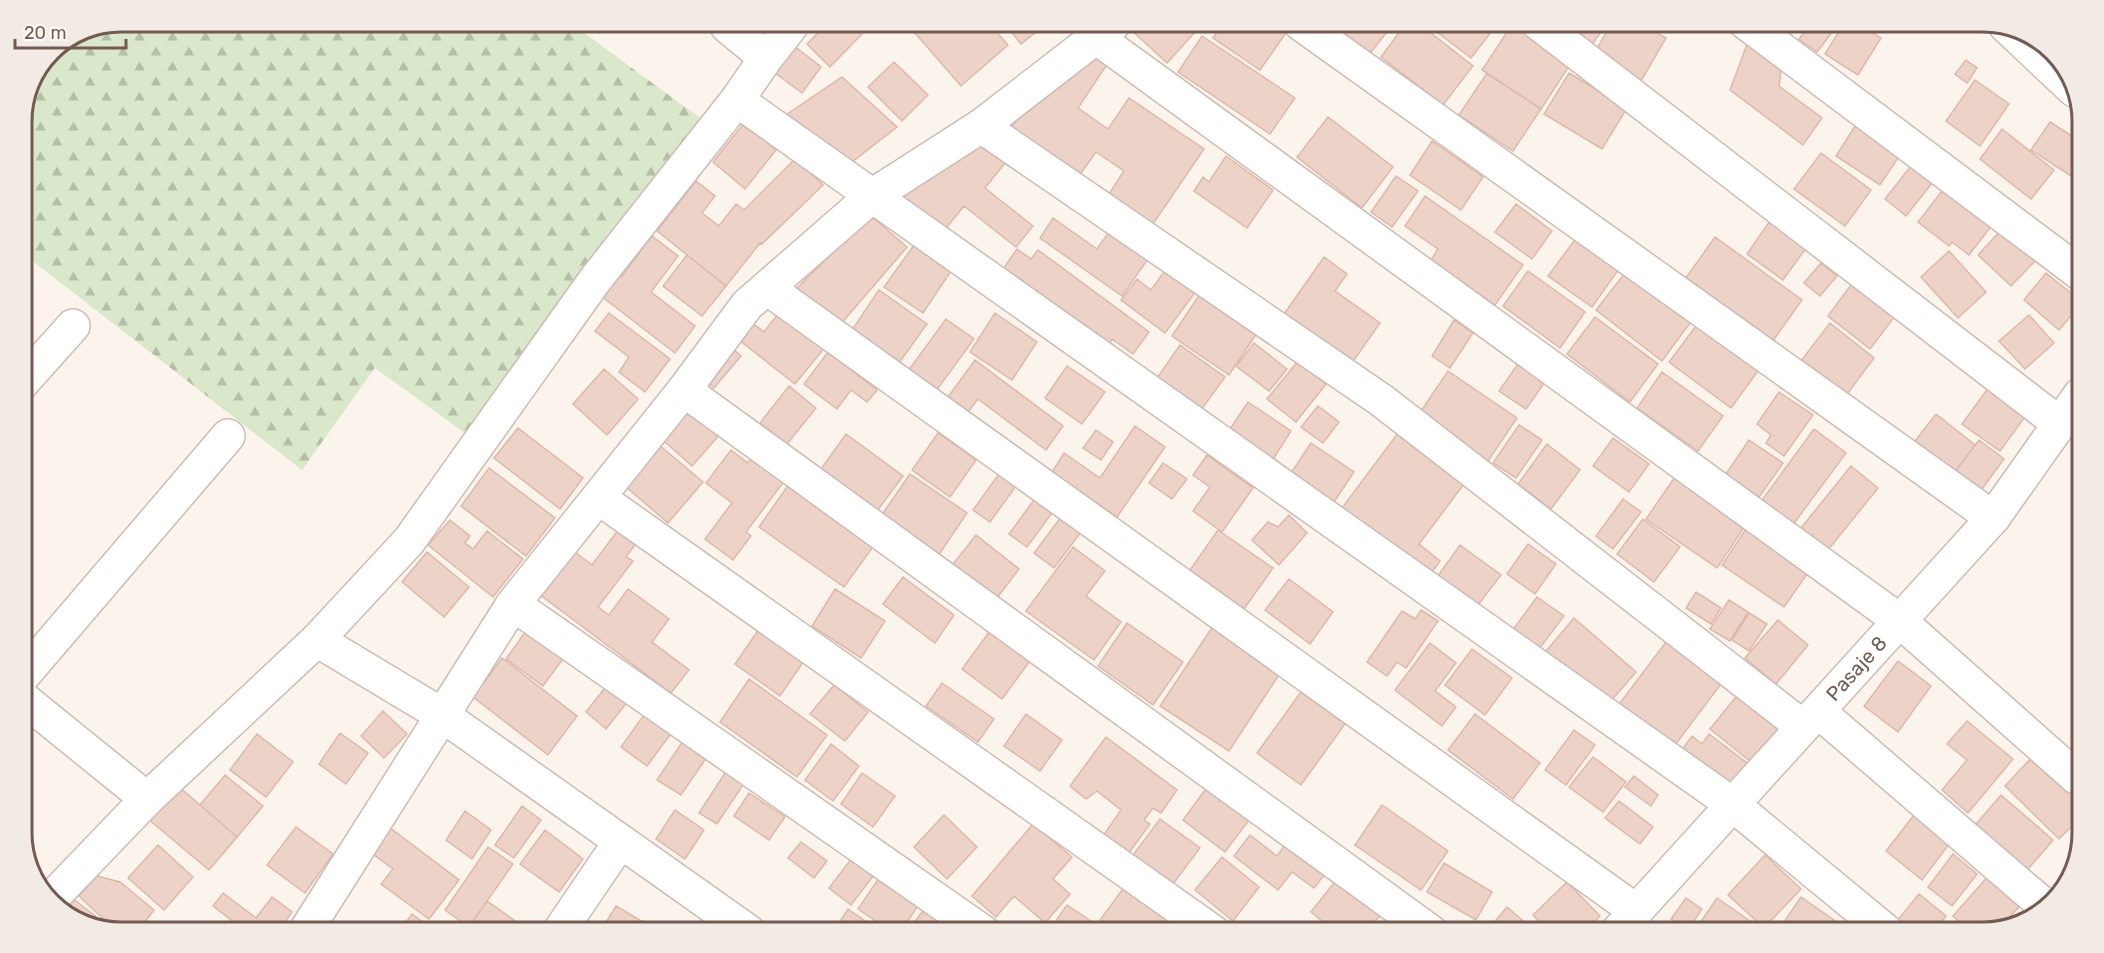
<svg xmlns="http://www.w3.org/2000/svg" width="2104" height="953" font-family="Rubik,sans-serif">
	<defs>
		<pattern id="forest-firs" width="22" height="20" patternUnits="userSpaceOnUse" patternTransform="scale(1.5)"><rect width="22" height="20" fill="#d9e7cb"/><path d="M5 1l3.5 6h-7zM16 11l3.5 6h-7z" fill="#b5bea7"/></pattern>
	</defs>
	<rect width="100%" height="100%" fill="#fbf4ec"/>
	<path fill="url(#forest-firs)" d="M576,27l139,102 -246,307 -94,-68 -73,102 -281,-218v-138l29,-64 33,-22z"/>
	<path fill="#edd2c7" stroke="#deb8a9" stroke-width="1.5" d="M1608,22l-17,24 -34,-23z
		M1612,22h26l28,16 -25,43 -47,-27z
		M1782,22h21l-7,9z
		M1812,22h28l-23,30 -18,-13z
		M1845,22h10l26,16 -23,37 -33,-21z
		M1394,23l-26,33 -39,-31 2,-1z
		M1406,23h12l55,43 -30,39 -62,-48z
		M1425,23h73l-27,35z
		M1513,23l58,40 -30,46 -59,-39z
		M1132,24h56l8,7 -29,32 -38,-35z
		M1222,24h49l15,9 -26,37 -47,-32z
		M854,25l8,9 -32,33 -23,-23 18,-18z
		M908,25h82l18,20 -47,41z
		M1006,25h39l-24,19z
		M1202,36l93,62 -25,36 -92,-62z
		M1749,39l32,32 -2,15 43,32 -19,27 -73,-55z
		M793,45l28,22 -19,26 -28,-21z
		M1096,50l14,10 -32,48 30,21 21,-31 75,51 -51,75 -44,-30 15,-23 -28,-19 -15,21 -72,-42 19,-28z
		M1966,60l11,8 -10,15 -12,-9z
		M894,62l34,33 -26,26 -34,-34z
		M1487,73l54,36 -28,42 -54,-36z
		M1569,73l58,35 -25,41 -58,-35z
		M842,77l55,50 -45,35 -66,-47z
		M1975,80l34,24 -29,42 -34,-25z
		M1328,117l65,50 -31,41 -65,-51z
		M2050,122l33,21 -1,16 -11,17 -40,-26z
		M744,123l32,27 -31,39 -32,-27z
		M1855,126l45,29 -20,30 -44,-29z
		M2002,129l52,41 -23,29 -51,-40z
		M973,138l32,25 -20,25 48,38 -17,21 -52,-41 -21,26 -45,-32z
		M1432,141l51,36 -22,33 -51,-35z
		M1821,153l50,37 -26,36 -51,-37z
		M1226,156l47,34 -26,38 -53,-37 9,-14 6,5z
		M796,158l27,27 -61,59 -2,-1 -34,43 -69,-55 39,-50 19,15 -13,17 17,13 17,-22 8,6z
		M1911,166l21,17 -26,33 -21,-17z
		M1396,176l22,15 -26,36 -21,-15z
		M1952,178l48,37 -31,40 -17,-13 -3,4 -31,-24z
		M1425,196l98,69 -28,40 -64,-45 7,-11 -33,-23z
		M1516,204l36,27 -20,28 -37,-27z
		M870,215l37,32 -67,78 -43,-37z
		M1053,218l44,31 12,-17 39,27 -26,37 -82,-58z
		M1772,218l37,26 -26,36 -36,-26z
		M2004,227l34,31 -27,28 -33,-31z
		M652,236l26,20 -27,36 44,34 -20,27 -79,-61 16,-21 9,6z
		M1577,237l42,32 -27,38 -44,-31z
		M1715,237l87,63 -32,45 -87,-63z
		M914,245l37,26 -28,42 -39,-26z
		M1017,249l14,10 7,-9 111,82 -16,22 -21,-15 -6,9 -105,-76z
		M1949,251l37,41 -28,26 -37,-41z
		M687,255l39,31 -24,30 -39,-30z
		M1324,257l23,17 -12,17 45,32 -28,40 -68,-49z
		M1821,263l16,13 -17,20 -16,-13z
		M1167,268l30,22 -32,43 -44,-33 16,-21 14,11z
		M1528,271l57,41 -25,36 -57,-42z
		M1625,273l65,50 -28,38 -66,-51z
		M2046,273l35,28v3l-22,26 -35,-30z
		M1853,282l43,33 -26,34 -42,-33z
		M879,290l48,34 -28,39 -47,-33z
		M1200,294l57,39 -28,42 -57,-39z
		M781,310l45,36 -31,38 -66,-52 13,-17 22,17z
		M609,313l61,46 -25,33 -26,-20 10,-15 -34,-26z
		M995,313l42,29 -25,38 -42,-28z
		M2029,315l25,28 -29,26 -26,-28z
		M1595,317l63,47 -28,38 -63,-48z
		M946,319l28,20 -38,52 -28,-20z
		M1454,320l19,13 -23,35 -18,-12z
		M1830,323l44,35 -29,39 -45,-35z
		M1696,326l62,45 -27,37 -62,-46z
		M725,342l16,14 -27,32 -16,-14z
		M1254,343l33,26 -18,22 -33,-25z
		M1180,345l45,32 -26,36 -44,-32z
		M828,352l49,38 -10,12 -16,-12 -14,19 -33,-25z
		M975,360l88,66 -17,24 -68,-51 -13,17 -20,-15z
		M1298,361l28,23 -30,38 -29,-23z
		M1520,361l27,18 -21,30 -27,-18z
		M1067,366l38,26 -23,32 -37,-26z
		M604,369l34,30 -31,36 -34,-31z
		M1448,371l69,47 -29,43 -69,-47z
		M1662,372l61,44 -25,35 -61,-43z
		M789,386l27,22 -29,36 -27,-21z
		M1989,387l38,27 -27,37 -38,-27z
		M1779,392l34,23 -29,41 -18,-13 5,-8 -14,-11z
		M684,400l37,33 -29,33 -37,-33z
		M1248,402l43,29 -19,30 -44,-29z
		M1318,406l21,16 -16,21 -22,-16z
		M1936,414l39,31 -24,32 -40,-31z
		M1519,425l23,15 -26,38 -23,-15z
		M1135,426l30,21 -48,70 -65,-45 12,-19 36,25z
		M518,428l65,50 -23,31 -66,-51z
		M1814,429l32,24 -54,73 -32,-23z
		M1096,430l17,12 -12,18 -18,-12z
		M938,433l38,27 -26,37 -38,-27z
		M1398,433l66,51 -45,60 21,17 -13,18 -88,-67z
		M846,434l57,42 -26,35 -56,-42z
		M1613,438l36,26 -20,28 -36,-26z
		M652,439l51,43 -35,41 -50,-43z
		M1749,440l34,23 -26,37 -33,-23z
		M1979,440l25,19 -27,37 -26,-19z
		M1311,443l43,29 -24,36 -43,-29z
		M1547,444l33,26 -29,39 -33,-25z
		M731,450l17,13 5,-7 32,24 -39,52 5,4 -18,24 -28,-21 27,-36 -26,-20z
		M1207,455l46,33 -31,44 -29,-21 17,-24 -17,-12z
		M1163,463l24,16 -15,20 -23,-16z
		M1851,466l27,22 -50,62 -27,-22z
		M489,468l66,50 -29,38 -65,-50z
		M910,474l57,39 -29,43 -57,-40z
		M999,474l17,12 -26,36 -17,-12z
		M1677,474l70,49 -30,45 -71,-49z
		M789,484l86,60 -31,43 -85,-60z
		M1623,499l18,13 -28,37 -17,-13z
		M1034,500l18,13 -25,34 -18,-13z
		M1289,515l18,18 -28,32 -27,-25 16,-18 10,5z
		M1061,517l20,15 -27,36 -20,-15z
		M1643,519l37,28 -26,35 -37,-28z
		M450,520l20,16 -5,7 8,6 14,-18 36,28 -30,38 -65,-52z
		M624,522l18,13 -16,22 7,4 -35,46 11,8 19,-26 41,30 -17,23 37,28 -18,23 -136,-102 32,-45 25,19z
		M1748,526l62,44 -26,37 -62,-42z
		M1218,530l55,38 -29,41 -54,-39z
		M976,535l43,34 -22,29 -44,-34z
		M1528,544l28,20 -21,30 -28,-20z
		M1460,545l41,30 -26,34 -40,-29z
		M1073,547l32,24 -19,25 35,26 -27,38 -68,-49z
		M427,552l42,35 -25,30 -42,-35z
		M903,577l51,38 -19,28 -52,-39z
		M1289,579l44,33 -23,32 -45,-34z
		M835,589l50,32 -24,37 -49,-32z
		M1696,592l25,16 -10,16 -25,-16z
		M1537,597l27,19 -28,37 -26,-19z
		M1729,600l19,12 -18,29 -20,-12z
		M1421,610l17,11 -32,47 -9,-6 -10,14 -20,-14 35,-51 13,8z
		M1749,613l18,11 -18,27 -17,-11z
		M1574,618l62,54 -32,37 -62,-53z
		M1778,620l30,25 -32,39 -31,-26z
		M763,623l45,32 -28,41 -45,-32z
		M1127,623l56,39 -30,43 -55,-39z
		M1213,626l69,44 -53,81 -69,-45z
		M992,628l40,30 -30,41 -40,-30z
		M526,631l37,28 -20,27 -37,-27z
		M1669,638l55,42 -52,69 -55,-42z
		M1430,643l26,20 -21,28 21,16 -14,19 -47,-36z
		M1472,649l40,29 -27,37 -40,-30z
		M502,658l75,58 -29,39 -75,-58z
		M1898,661l33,25 -33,46 -34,-26z
		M749,679l78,56 -30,42 -77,-55z
		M942,683l52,36 -16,23 -52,-36z
		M608,684l21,16 -23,29 -20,-17z
		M834,685l34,27 -23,29 -35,-27z
		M1301,692l44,32 -44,61 -44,-32z
		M1740,692l51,42 -30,36 -51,-41z
		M649,708l27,19 -29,39 -26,-19z
		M383,711l24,23 -23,24 -23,-22z
		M1026,714l36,26 -22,31 -36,-25z
		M1475,714l65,49 -27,36 -65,-49z
		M1967,721l46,38 -45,54 -26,-23 25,-30 -20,-16z
		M1574,730l21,15 -29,40 -21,-15z
		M340,733l28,20 -22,31 -27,-20z
		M257,734l36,28 -27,35 -36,-27z
		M1709,734l42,32 -21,28 -52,-39 14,-19 10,8z
		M1106,737l71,53 -16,23 -8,-5 -9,12 6,4 -22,30 -25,-18 18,-26 -24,-19 -11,8 -16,-13z
		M683,741l24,16 -26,38 -24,-15z
		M831,744l28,22 -26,35 -28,-21z
		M2035,754l41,39v29l-17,17 -54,-53z
		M1593,757l33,25 -23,30 -34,-25z
		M727,770l18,12 -28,42 -18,-11z
		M862,773l33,23 -22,31 -32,-23z
		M225,775l38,31 -26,31 -37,-32z
		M1634,776l24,19 -7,11 -26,-19z
		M1210,783l42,33 -27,36 -42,-32z
		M177,785l60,52 -28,33 -61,-51z
		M749,793l36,24 -16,23 -35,-24z
		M2001,795l52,45 -30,35 -51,-46z
		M1619,801l34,26 -13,17 -35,-26z
		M1382,805l66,46 -27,39 -66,-45z
		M522,806l19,14 -27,38 -19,-13z
		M675,810l29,20 -19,29 -29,-20z
		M465,811l26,19 -19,29 -26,-19z
		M944,815l33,32 -30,32 -33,-32z
		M1914,815l36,28 -28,37 -36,-29z
		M1160,819l40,29 -27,36 -40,-29z
		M1033,824l39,33 -19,22 17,15 -25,29 -31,-27 -18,21 -24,-21z
		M296,827l37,27 -28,39 -38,-28z
		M389,827l70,53 -30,39 -48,-35 12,-15 -23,-17z
		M545,830l38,29 -24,33 -39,-28z
		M1250,835l27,21 13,-18 39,31 -15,19 -22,-16 -14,18 -44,-34z
		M801,842l26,19 -13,17 -26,-20z
		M158,845l35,32 -29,33 -36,-32z
		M488,847l25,17 -44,63 -24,-17z
		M1953,854l24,20 -25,32 -24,-19z
		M1765,855l36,34 -37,39 -36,-33z
		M1222,857l37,30 -26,34 -38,-31z
		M852,858l22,17 -23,30 -22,-17z
		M1444,863l48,29 -16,28 -49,-28z
		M1991,873l32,29 -21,24 -18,6h-13l-18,-16z
		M1341,874l44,35 -18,23h-31l-25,-20z
		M97,876l23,6 34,28 -17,22 -21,-1 -37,-35z
		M879,878l39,28 -18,26h-8l-34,-23z
		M1128,882l67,50h-79l-16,-12z
		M1567,882l33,34 -16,16h-35l-16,-17z
		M223,893l33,25 16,-21 20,15 -14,20h-31l-34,-26z
		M67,894l46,36 -31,-6 -24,-19z
		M1919,894l27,22 -12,16h-35l-7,-5z
		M1801,897l33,23 -8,12h-49z
		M1686,898l16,11 -14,21 -17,-11z
		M1717,898l43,30 -2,4h-64z
		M487,901l44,31h-66z
		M1067,905l40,27h-59z
		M616,906l27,16 -6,10h-37z
		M1507,907l29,25h-50z
		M925,908l21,15 -6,9h-33z
		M848,909l33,23h-48z
		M412,914l16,12 -5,6h-24z
		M1395,915l25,17h-38z"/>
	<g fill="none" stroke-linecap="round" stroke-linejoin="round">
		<defs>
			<g id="street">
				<path d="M1745,22l336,252"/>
				<path d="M1538,23l522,401"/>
				<path d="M1301,24l692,494"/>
				<path d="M727,26l39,32"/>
				<path d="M2006,26l68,64"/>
				<path d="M1097,38l803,583 176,156"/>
				<path d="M737,100l995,704 155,128"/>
				<path d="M981,126l400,274 422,327"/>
				<path d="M767,288l869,623"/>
				<path d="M21,384l52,-58"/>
				<path d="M684,390l747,542"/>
				<path d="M599,498l614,434"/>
				<path d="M513,604l470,328"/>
				<path d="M317,640l125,75 307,217"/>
				<path d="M21,678l207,-242"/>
				<path d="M21,697l126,102"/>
				<path d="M1818,711l228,196"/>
				<path d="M51,899l96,-100 170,-159 92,-99 186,-261 142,-180 29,-42 25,-32"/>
				<path d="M305,932l208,-328 171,-214 63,-85 125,-109 109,-70 132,-102"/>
				<path d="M559,932l61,-90"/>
				<path id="s1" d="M1617,932l376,-414 87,-123"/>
			</g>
		</defs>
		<use href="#street" stroke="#ccbcb3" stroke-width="36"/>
		<use href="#street" stroke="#fff" stroke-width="33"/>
	</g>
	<g text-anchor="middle" stroke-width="6" stroke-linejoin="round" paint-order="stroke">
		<g font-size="20" fill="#745a51" stroke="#fdf8f2">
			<text dy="7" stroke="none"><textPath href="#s1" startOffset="356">Pasaje 8</textPath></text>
		</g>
	</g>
	<path d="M0 0H2104V953H0ZM121 32H1983A89 89 0 0 1 2072 121V833A89 89 0 0 1 1983 922H121A89 89 0 0 1 32 833V121A89 89 0 0 1 121 32Z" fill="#f2ebe5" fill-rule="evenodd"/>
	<path fill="none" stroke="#745a51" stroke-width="3" d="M121 32H1983A89 89 0 0 1 2072 121V833A89 89 0 0 1 1983 922H121A89 89 0 0 1 32 833V121A89 89 0 0 1 121 32Z"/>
	<path d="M15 39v9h111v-9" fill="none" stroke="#745a51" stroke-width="3"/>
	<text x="24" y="39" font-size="18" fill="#745a51" stroke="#fdf8f2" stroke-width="4.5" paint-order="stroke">20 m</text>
</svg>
